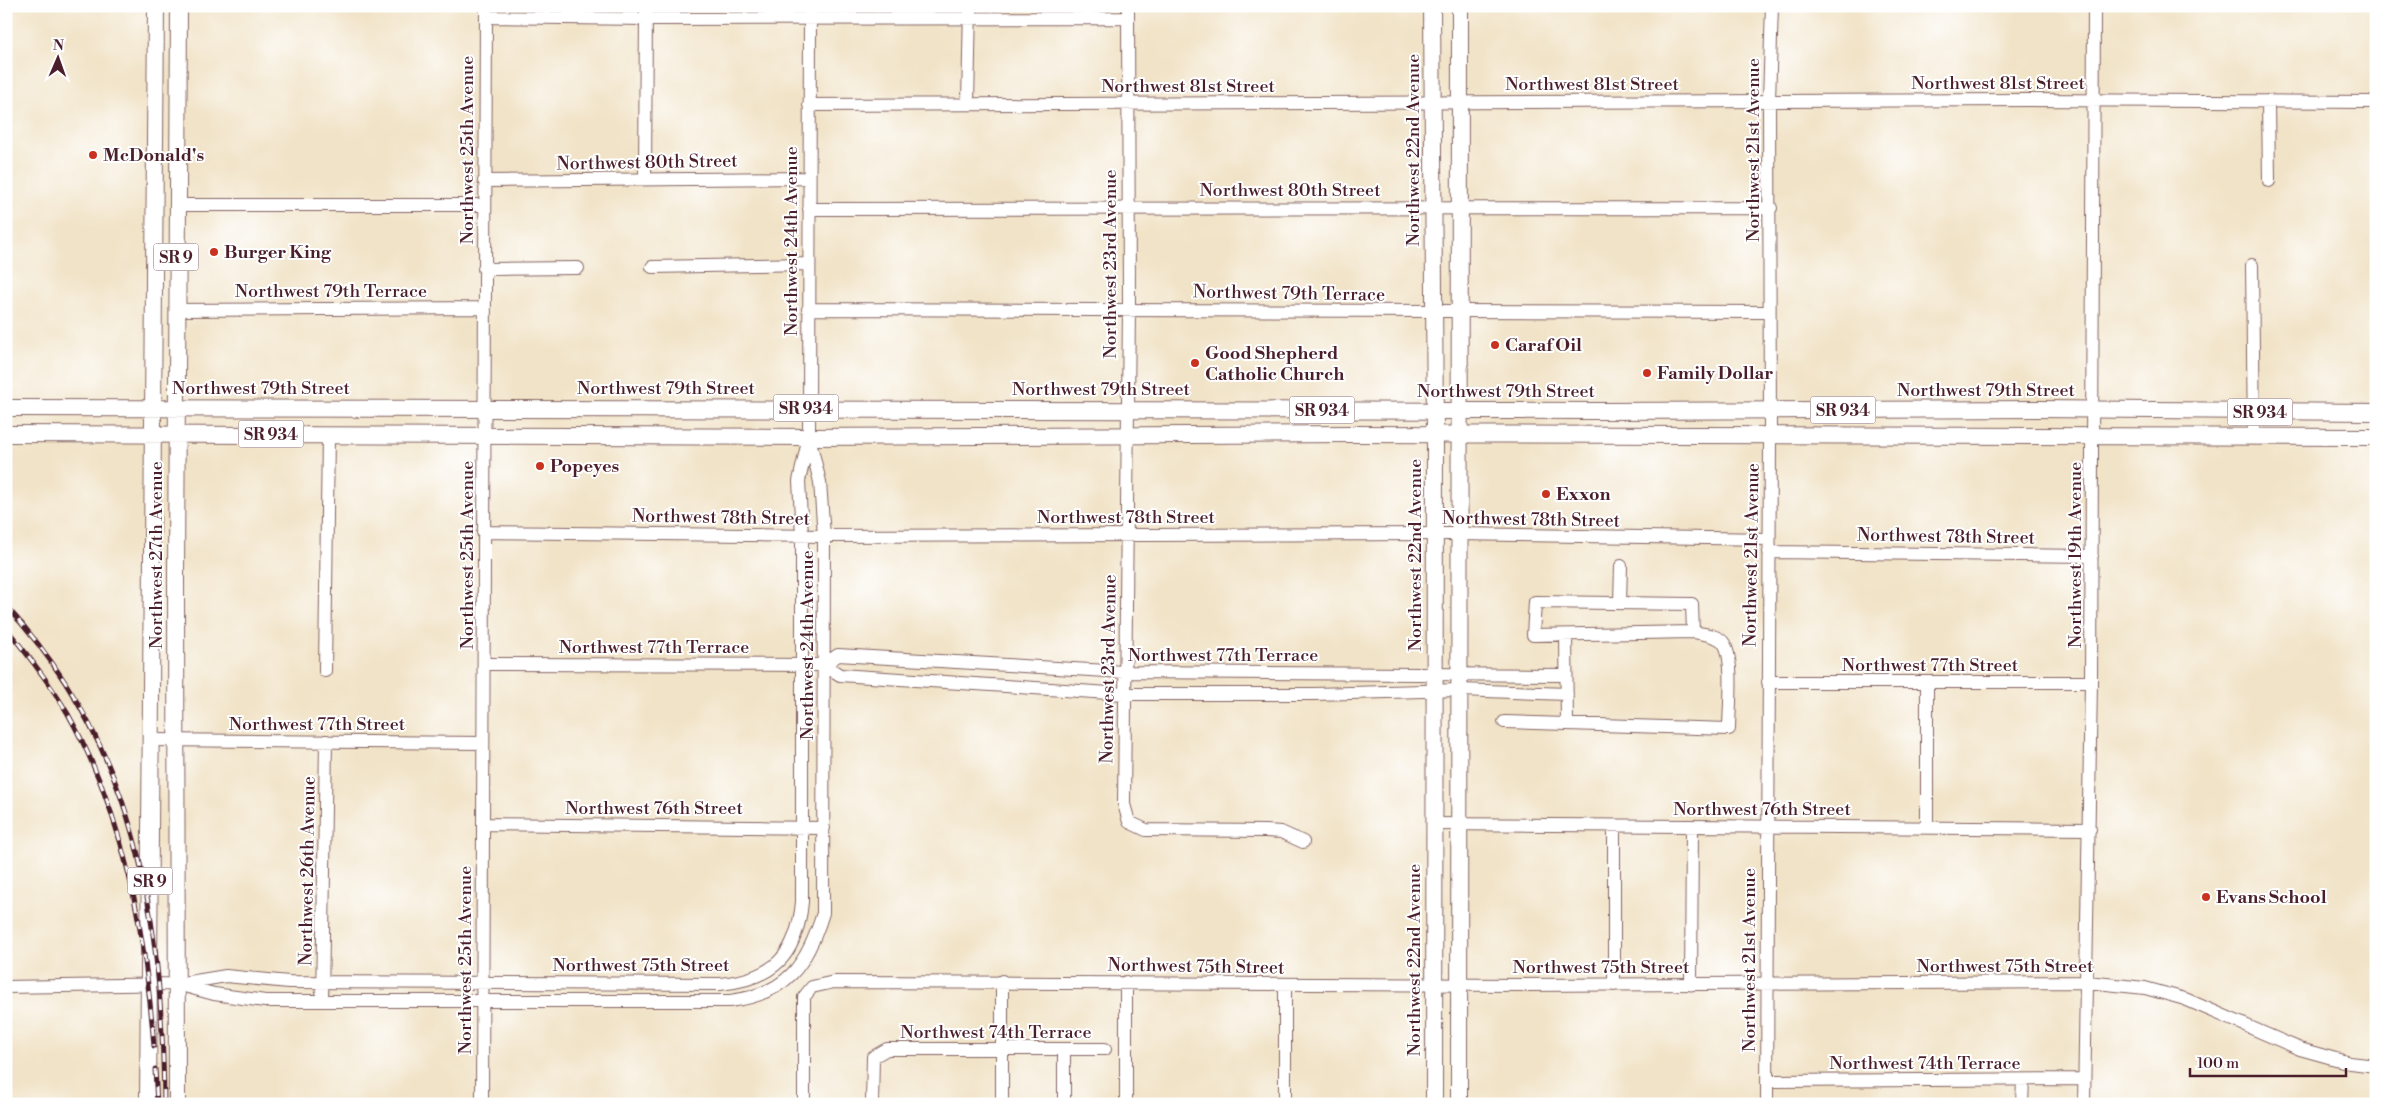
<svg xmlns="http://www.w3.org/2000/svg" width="2382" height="1110" font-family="'Libre Bodoni',serif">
	<rect width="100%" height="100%" fill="#fff"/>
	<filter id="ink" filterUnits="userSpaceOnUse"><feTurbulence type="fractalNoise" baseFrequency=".02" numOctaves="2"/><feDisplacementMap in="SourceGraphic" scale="10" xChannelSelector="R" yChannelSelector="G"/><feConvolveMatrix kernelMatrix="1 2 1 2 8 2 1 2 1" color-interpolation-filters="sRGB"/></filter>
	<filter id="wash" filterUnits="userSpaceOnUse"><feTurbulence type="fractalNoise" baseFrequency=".0096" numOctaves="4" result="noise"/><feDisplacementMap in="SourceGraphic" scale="20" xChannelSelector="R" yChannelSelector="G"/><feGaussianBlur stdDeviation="1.12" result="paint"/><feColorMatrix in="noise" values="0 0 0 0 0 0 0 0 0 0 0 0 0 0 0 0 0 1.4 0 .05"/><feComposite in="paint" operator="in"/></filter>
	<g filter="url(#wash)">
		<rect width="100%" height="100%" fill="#f1e3c7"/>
	</g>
	<g filter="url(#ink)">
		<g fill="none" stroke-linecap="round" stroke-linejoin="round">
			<defs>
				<path id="minor" d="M1128,6l1,302 -5,496 5,18 17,8 120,1 15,1 22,10
					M486,17l161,2 481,-1
					M2268,101l1,80
					M968,103l2,-97
					M809,105l1218,-5 349,2
					M645,179l1,-173
					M484,181l325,-3
					M177,205h307
					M809,209l962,-1
					M2252,265l2,172
					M652,267l156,-3
					M484,269l94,-1
					M808,309l961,3
					M177,310l307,-2
					M483,532l341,4 636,-2 309,5
					M1769,552l323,4
					M1620,603l1,-37
					M1566,635l1,89
					M484,664l340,1 16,10 284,19h190l146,-4 107,4
					M824,665l14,-10 286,17 442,3
					M325,671l3,-237
					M1768,682h323
					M1927,683v145
					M1504,722l225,7c0,-20 6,-72 -6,-87 -6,-7 -21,-8 -30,-10l-160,3 2,-33 157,2 1,28
					M151,740l332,3
					M483,824l341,4
					M1434,824l656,5
					M1126,982v122
					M177,984l37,10 51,7h465c57,-7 77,-36 93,-88l1,-377 -4,-54 -11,-45 1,-431
					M1614,985v-159
					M1691,985l1,-158
					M6,987l171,-3 49,-8 63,6 431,2c54,-5 77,-29 82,-82v-367l-3,-54 9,-40
					M322,1001l4,-260
					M1767,1081l317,-2
					M482,1104l4,-1098
					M804,1104v-107l8,-10 22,-5 689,3 564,-3 58,6 40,11 115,50 50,14 26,3
					M872,1104l1,-47 14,-8h218
					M1002,1104v-123
					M1064,1104v-55
					M1285,1104v-119
					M1767,1104l3,-668 -1,-336 3,-94
					M2022,1104l1,-24
					M2084,1104l7,-422 3,-676"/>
				<path id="major" d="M1432,6l3,429 -1,669
					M6,408l1592,3 440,-2 338,3
					M6,434l803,3 541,-3 1026,3
					M148,1104l8,-1098
					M177,1104l-1,-528 3,-570
					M1459,1104l1,-1098"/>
			</defs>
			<use href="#minor" stroke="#846462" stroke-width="14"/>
			<use href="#major" stroke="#846462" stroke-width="18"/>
			<use href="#minor" stroke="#fff" stroke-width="12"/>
			<use href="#major" stroke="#fff" stroke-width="16"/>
			<defs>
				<path id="rail" d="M6,606c132,143 156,311 158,498
					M6,628c22,27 44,55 62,86 57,102 77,217 86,332
					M155,1069l2,35"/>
			</defs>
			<use href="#rail" stroke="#4a1f2b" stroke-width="5"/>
			<use href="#rail" stroke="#fff" stroke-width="3" stroke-dasharray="9" stroke-linecap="butt"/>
		</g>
	</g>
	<g fill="#c8321e" stroke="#fff" stroke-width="2">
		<circle cx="93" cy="155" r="5"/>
		<circle cx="214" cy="252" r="5"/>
		<circle cx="1495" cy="345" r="5"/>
		<circle cx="1195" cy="363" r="5"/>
		<circle cx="1647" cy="373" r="5"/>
		<circle cx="540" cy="466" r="5"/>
		<circle cx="1546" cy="494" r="5"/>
		<circle cx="2206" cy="897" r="5"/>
	</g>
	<g text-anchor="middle" stroke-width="4" stroke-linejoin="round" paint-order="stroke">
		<g fill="#fff" stroke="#80626b" stroke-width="1">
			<rect x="153.5" y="243.5" width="45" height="27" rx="4"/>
			<rect x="773.5" y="394.5" width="65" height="27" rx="4"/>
			<rect x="1289.5" y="396.5" width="65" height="27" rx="4"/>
			<rect x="1810.5" y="396.5" width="65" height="27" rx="4"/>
			<rect x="2227.5" y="398.5" width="65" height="27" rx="4"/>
			<rect x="238.5" y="420.5" width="65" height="27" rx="4"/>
			<rect x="127.5" y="867.5" width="45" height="27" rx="4"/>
		</g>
		<g font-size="16" font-weight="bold" fill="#4a1f2b">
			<text x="176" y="263">SR 9</text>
			<text x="806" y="414">SR 934</text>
			<text x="1322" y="416">SR 934</text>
			<text x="1843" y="416">SR 934</text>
			<text x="2260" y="418">SR 934</text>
			<text x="271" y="440">SR 934</text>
			<text x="150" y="887">SR 9</text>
		</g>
		<g font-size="18" fill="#4a1f2b" stroke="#fff">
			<text x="1998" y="89">Northwest 81st Street</text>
			<text x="1592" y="90">Northwest 81st Street</text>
			<text x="1188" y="92">Northwest 81st Street</text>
			<text transform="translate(467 150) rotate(-90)" y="6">Northwest 25th Avenue</text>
			<text transform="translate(1413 150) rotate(-90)" y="6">Northwest 22nd Avenue</text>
			<text transform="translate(1753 150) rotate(-90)" y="6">Northwest 21st Avenue</text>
			<text transform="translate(647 162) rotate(-1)" y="6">Northwest 80th Street</text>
			<text x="1290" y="196">Northwest 80th Street</text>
			<text transform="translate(791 241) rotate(-90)" y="6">Northwest 24th Avenue</text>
			<text transform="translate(1110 264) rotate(-90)" y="6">Northwest 23rd Avenue</text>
			<text x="331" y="297">Northwest 79th Terrace</text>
			<text transform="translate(1289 293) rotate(1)" y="6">Northwest 79th Terrace</text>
			<text x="261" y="394">Northwest 79th Street</text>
			<text x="666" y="394">Northwest 79th Street</text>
			<text x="1101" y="395">Northwest 79th Street</text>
			<text x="1986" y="396">Northwest 79th Street</text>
			<text x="1506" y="397">Northwest 79th Street</text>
			<text transform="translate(721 517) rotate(1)" y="6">Northwest 78th Street</text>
			<text x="1126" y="523">Northwest 78th Street</text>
			<text transform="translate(1531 519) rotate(1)" y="6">Northwest 78th Street</text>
			<text transform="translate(1946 536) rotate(1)" y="6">Northwest 78th Street</text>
			<text transform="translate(156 555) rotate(-90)" y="6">Northwest 27th Avenue</text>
			<text transform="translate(467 555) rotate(-90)" y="6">Northwest 25th Avenue</text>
			<text transform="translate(1415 555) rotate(-90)" y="6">Northwest 22nd Avenue</text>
			<text transform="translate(1751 555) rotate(-89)" y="6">Northwest 21st Avenue</text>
			<text transform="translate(2075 555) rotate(-90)" y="6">Northwest 19th Avenue</text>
			<text transform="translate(807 645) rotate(-90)" y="6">Northwest 24th Avenue</text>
			<text x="654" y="653">Northwest 77th Terrace</text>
			<text x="1223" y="661">Northwest 77th Terrace</text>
			<text x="1930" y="671">Northwest 77th Street</text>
			<text transform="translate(1108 669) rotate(-89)" y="6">Northwest 23rd Avenue</text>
			<text x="317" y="730">Northwest 77th Street</text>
			<text x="654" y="814">Northwest 76th Street</text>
			<text x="1762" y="815">Northwest 76th Street</text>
			<text transform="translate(307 871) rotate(-89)" y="6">Northwest 26th Avenue</text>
			<text transform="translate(465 960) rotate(-90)" y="6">Northwest 25th Avenue</text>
			<text transform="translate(1414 960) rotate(-90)" y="6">Northwest 22nd Avenue</text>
			<text transform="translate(1749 960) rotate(-90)" y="6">Northwest 21st Avenue</text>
			<text x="641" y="971">Northwest 75th Street</text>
			<text transform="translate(1196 966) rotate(1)" y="6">Northwest 75th Street</text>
			<text x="2005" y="972">Northwest 75th Street</text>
			<text x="1601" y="973">Northwest 75th Street</text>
			<text x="996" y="1038">Northwest 74th Terrace</text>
			<text x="1925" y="1069">Northwest 74th Terrace</text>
		</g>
		<g font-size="18" font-weight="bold" fill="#4a1f2b" stroke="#fff" text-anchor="start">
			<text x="103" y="161">McDonald's</text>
			<text x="224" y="258">Burger King</text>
			<text x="1505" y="351">Caraf Oil</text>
			<text x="1205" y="359">Good Shepherd<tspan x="1205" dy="21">Catholic Church</tspan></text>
			<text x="1657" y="379">Family Dollar</text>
			<text x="550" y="472">Popeyes</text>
			<text x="1556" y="500">Exxon</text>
			<text x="2216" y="903">Evans School</text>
		</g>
	</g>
	<rect width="2382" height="1110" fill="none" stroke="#fff" stroke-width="25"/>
	<g transform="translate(58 58) rotate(2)" stroke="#ffffff" stroke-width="4" paint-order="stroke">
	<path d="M0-4L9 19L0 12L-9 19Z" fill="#4a1f2b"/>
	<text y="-8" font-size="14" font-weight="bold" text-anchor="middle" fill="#4a1f2b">N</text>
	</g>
	<path d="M2190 1068v8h156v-8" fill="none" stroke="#4a1f2b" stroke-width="2.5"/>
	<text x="2197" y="1068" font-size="15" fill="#4a1f2b" stroke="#ffffff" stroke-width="4" paint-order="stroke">100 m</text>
</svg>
